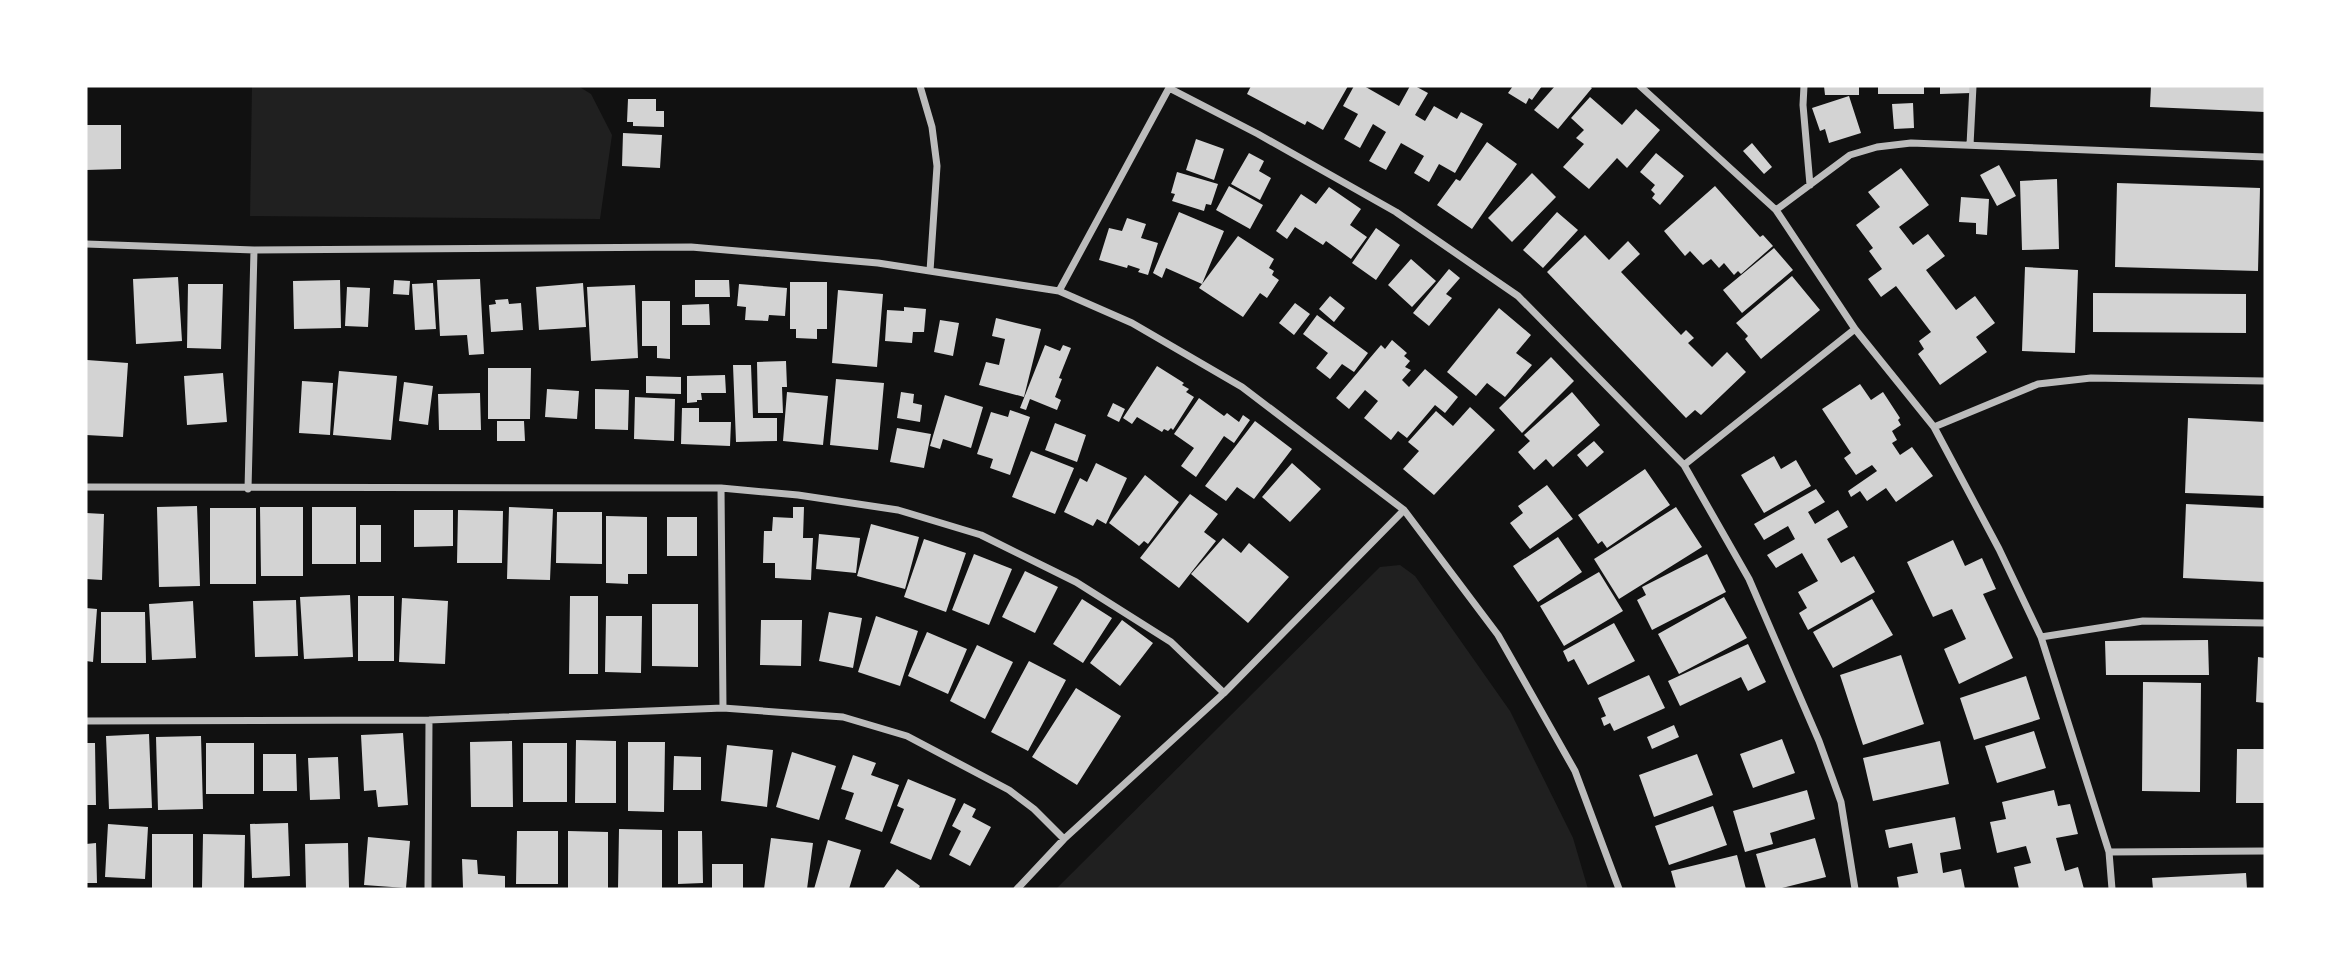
<svg xmlns="http://www.w3.org/2000/svg" width="2351" height="975" font-family="'Asap Condensed',sans-serif">
	<rect width="100%" height="100%" fill="#111"/>
	<path fill="#202020" d="M252,86h326l13,8 21,41 -12,84 -350,-3z
		M1400,565l15,11 95,135 63,127 15,51h-532l324,-322z"/>
	<path fill="#d3d3d3" d="M1251,86h97l-25,44 -16,-9 -2,4 -58,-31z
		M1354,86h10l35,20 11,-20h5l13,7 -13,22 10,6 9,-15 23,13 4,-7 22,12 -28,49 -16,-9 -10,18 -15,-9 10,-17 -23,-13 -15,27 -17,-9 17,-29 -13,-8 -13,24 -16,-9 14,-25 -15,-8z
		M1513,86h29l-10,14 -3,-2 -3,6 -18,-11z
		M1555,86h34l3,2 -34,41 -24,-19z
		M1824,86h35v9h-34z
		M1878,86h46v8h-46z
		M1940,86h31v7l-31,1z
		M2151,86h114v26l-115,-5z
		M1849,96l12,37 -32,10 -4,-14 -5,2 -8,-23z
		M1590,97l32,28 14,-16 24,21 -33,38 -10,-10 -28,31 -26,-22 21,-23 -8,-6 8,-8 -13,-12z
		M628,99h28v12h8v16l-31,-1v-4h-6z
		M1913,103l1,25 -20,1 -2,-25z
		M86,125h35v44l-35,1z
		M623,133l39,2 -2,33 -38,-2z
		M1196,139l28,10 -10,31 -28,-10z
		M1487,142l30,22 -45,65 -35,-24 19,-26 4,2z
		M1752,143l20,24 -8,7 -21,-23z
		M1249,153l15,8 -5,10 12,7 -11,22 -29,-16z
		M1656,153l28,23 -24,29 -8,-7 3,-4 -4,-4 4,-5 -15,-13z
		M1999,165l17,31 -19,10 -17,-31z
		M1901,168l28,37 -30,22 14,18 15,-11 17,22 -19,14 30,40 19,-14 20,27 -19,14 11,15 -47,33 -22,-31 6,-5 -5,-8 12,-9 -35,-46 -15,11 -13,-18 14,-10 -13,-18 4,-3 -17,-23 24,-18 -12,-15z
		M1177,172l41,12 -7,21 -5,-1 -2,7 -32,-10 3,-7 -4,-1z
		M1532,173l24,24 -44,45 -24,-24z
		M2057,179l2,70 -37,1 -2,-69z
		M2117,183l143,5 -2,83 -143,-4z
		M1229,186l34,19 -13,24 -34,-19z
		M1715,186l45,51 3,-2 10,11 -32,28 -3,-3 -4,4 -10,-12 -5,5 -8,-9 -8,6 -13,-14 -5,5 -21,-25z
		M1329,187l32,22 -11,16 17,12 -16,22 -25,-18 -3,4 -28,-18 -8,12 -11,-8 25,-37 15,10z
		M1961,197l28,2 -2,36 -11,-1v-11l-17,-1z
		M1179,212l45,19 -22,53 -36,-16 -4,10 -9,-5z
		M1557,212l21,18 -35,38 -20,-18z
		M1127,218l19,6 -5,14 17,5 -10,32 -10,-3 2,-3 -12,-4 -1,3 -28,-8 10,-32 13,3z
		M1376,228l24,17 -24,35 -24,-17z
		M1585,235l24,25 19,-19 12,13 -19,18 60,63 5,-5 8,8 -6,5 24,24 15,-15 19,20 -45,43 -6,-5 -9,8 -139,-146z
		M1238,236l36,23 -5,9 5,3 -2,4 7,5 -12,18 -7,-5 -17,24 -44,-29z
		M1774,248l19,22 -51,43 -19,-23z
		M1411,259l25,22 -24,26 -24,-22z
		M2025,267l53,3 -3,83 -53,-2z
		M1449,269l11,9 -14,16 6,4 -23,28 -16,-13z
		M1792,276l28,34 -59,49 -16,-20 3,-3 -12,-13z
		M178,277l4,64 -46,3 -3,-65z
		M480,279l4,75 -15,1 -2,-20 -27,1 -3,-56z
		M340,280l1,48 -47,1 -1,-48z
		M394,280l16,1 -1,14 -16,-1z
		M695,280h34l1,17h-35z
		M790,282h37v47h-10v10l-21,-1v-9h-6z
		M433,283l3,46 -21,1 -3,-46z
		M583,283l3,44 -47,3 -3,-43z
		M188,284h35l-2,65 -34,-1z
		M739,284l48,4 -2,28 -16,-1 -1,6 -23,-1 1,-13 -9,-1z
		M635,285l3,73 -47,3 -4,-74z
		M347,287l23,1 -2,39 -23,-1z
		M838,290l45,4 -6,73 -45,-4z
		M2093,293l153,1v39l-153,-1z
		M1330,296l15,12 -11,14 -15,-13z
		M508,299l1,5 12,-1 2,27 -32,2 -2,-27 7,-1 -1,-4z
		M642,301h28v58l-13,-1v-12h-15z
		M1295,303l15,11 -16,21 -15,-12z
		M709,304l1,21h-28v-20z
		M904,307l22,2 -2,23h-11l-1,11 -27,-2 2,-31 17,1z
		M1499,308l32,27 -15,18 16,12 -27,32 -18,-14 -11,13 -29,-24z
		M1317,315l51,38 -14,19 -12,-8 -12,15 -14,-11 12,-15 -25,-19z
		M996,318l45,11 -17,68 -45,-12 7,-23 13,3 6,-26 -13,-3z
		M940,320l19,3 -6,33 -19,-4z
		M1392,340l15,13 -3,3 6,5 -5,6 6,3 -9,10 7,7 16,-18 33,28 -13,16 -10,-8 -28,33 -9,-7 -7,9 -27,-22 14,-17 -13,-11 -16,19 -13,-11 45,-53 4,4z
		M1045,345l15,6 3,-6 8,3 -12,30 3,1 -7,18 6,3 -4,10 -27,-11 -4,11 -6,-2z
		M1551,357l23,24 -52,52 -23,-25z
		M87,360l41,3 -5,74 -37,-2z
		M786,361l1,26h-5l1,26h-25l-1,-51z
		M733,365h18l2,53h24v23l-41,1z
		M1157,366l27,17 -2,2 7,4 -3,3 8,5 -21,33 -2,-2 -3,3 -4,-2 -2,3 -25,-15 -5,7 -9,-6z
		M488,368h43l-1,51h-42z
		M339,371l58,5 -6,64 -58,-5z
		M223,373l4,49 -40,3 -3,-49z
		M725,375l1,18h-25l1,7h-5v2l-10,1v-27z
		M646,376l35,1v17l-35,-1z
		M836,379l48,4 -6,67 -48,-5z
		M302,381l31,2 -3,52 -31,-2z
		M404,382l29,4 -5,39 -29,-4z
		M1860,384l11,16 12,-8 17,26 -2,2 3,5 -9,6 5,9 -5,3 8,12 12,-8 21,29 -37,26 -10,-14 -19,13 -7,-10 -9,6 -3,-6 29,-20 -5,-6 -16,10 -12,-17 7,-5 -29,-44z
		M547,389l32,2 -2,28 -32,-2z
		M595,389l34,1 -1,40 -33,-1z
		M787,392l41,4 -5,49 -40,-4z
		M901,392l13,2 -1,9 9,2 -2,17 -23,-4z
		M1572,392l28,33 -47,42 -7,-8 -12,11 -16,-18 12,-11 -6,-6z
		M480,393l1,37h-42l-1,-36z
		M945,395l38,12 -12,41 -28,-9 -3,10 -10,-3z
		M635,397l40,2 -1,42 -40,-2z
		M1199,398l25,18 3,-3 12,9 4,-7 7,5 -16,23 -10,-7 -28,41 -15,-11 13,-18 -20,-14z
		M1113,403l12,6 -6,13 -12,-6z
		M1470,407l25,23 -61,65 -31,-26 16,-18 -11,-9 28,-31 17,15z
		M682,408h17v14h32l-1,24 -49,-2z
		M1010,410l20,7 -20,58 -20,-7 3,-9 -16,-5 14,-42 17,5z
		M2188,418l77,4v74l-80,-3z
		M497,421h27l1,20h-28z
		M1255,421l37,28 -38,50 -17,-12 -11,14 -21,-15z
		M1055,423l31,12 -9,27 -32,-12z
		M897,428l34,6 -7,34 -34,-6z
		M1594,441l10,11 -17,15 -10,-12z
		M1031,451l43,17 -19,46 -43,-17z
		M1774,456l7,13 15,-9 15,26 -47,27 -23,-38z
		M1096,463l31,15 -21,46 -9,-5 -4,7 -29,-14 16,-34 7,4z
		M1292,463l29,26 -31,33 -28,-25z
		M1645,469l25,36 -63,43 -5,-7 -4,3 -20,-29z
		M1145,475l34,27 -31,42 -4,-3 -5,5 -30,-23z
		M1547,485l26,34 -43,30 -20,-26 13,-10 -5,-7z
		M1816,489l9,13 -17,10 7,12 23,-14 10,17 -21,12 14,24 13,-7 21,36 -67,38 -9,-17 8,-5 -9,-16 20,-11 -16,-28 -26,15 -9,-13 28,-16 -7,-13 -24,14 -10,-16z
		M1190,494l28,20 -14,18 12,9 -37,47 -39,-30z
		M2186,504l79,4v74l-82,-4z
		M197,506l3,80 -41,1 -2,-80z
		M260,507h43v69h-42z
		M312,507h44v57h-44z
		M509,507l44,2 -3,71 -43,-1z
		M793,507h11l-1,31h10l-2,42 -36,-2v-15h-12l1,-32h8l1,-14 20,1z
		M1676,507l26,40 -83,52 -25,-40z
		M210,508h46v76h-46z
		M414,510h39v36l-39,1z
		M458,510l45,1 -1,52h-45z
		M557,512h45v52l-46,-1z
		M86,513l18,1 -2,66 -16,-1z
		M606,516l41,1v57h-19v10l-22,-1z
		M667,517h30v39h-30z
		M871,524l48,13 -14,52 -48,-13z
		M360,525h21v37h-21z
		M819,534l41,4 -4,35 -40,-4z
		M1558,537l24,35 -44,30 -25,-36z
		M1223,538l18,15 8,-10 40,34 -41,46 -57,-49z
		M924,539l42,14 -20,59 -42,-15z
		M1953,540l12,26 17,-8 14,31 -13,5 30,64 -54,26 -15,-35 22,-10 -14,-30 -19,8 -26,-55z
		M974,554l38,15 -23,56 -37,-15z
		M1707,554l19,38 -74,38 -15,-30 9,-5 -4,-8z
		M1025,571l33,16 -23,46 -33,-16z
		M1599,572l24,39 -59,35 -24,-40z
		M350,595l3,62 -49,2 -4,-62z
		M358,596h36v65h-36z
		M570,596h28v78h-29z
		M1724,597l23,41 -68,36 -21,-40z
		M402,598l46,3 -3,63 -46,-2z
		M1082,599l30,19 -29,45 -30,-19z
		M1872,599l21,36 -60,33 -20,-36z
		M296,600l2,56 -43,1 -2,-56z
		M193,601l3,57 -44,2 -3,-56z
		M652,604h46v63l-46,-1z
		M86,608l11,1 -4,53 -7,-1z
		M101,612h44l1,51h-45z
		M829,612l33,6 -9,50 -34,-7z
		M606,616h36l-1,57 -36,-1z
		M876,616l42,15 -18,55 -42,-14z
		M761,620h41l-1,46 -41,-1z
		M1122,620l31,23 -33,43 -30,-23z
		M1614,623l21,38 -47,24 -14,-26 -6,3 -5,-11z
		M927,632l40,17 -19,45 -40,-18z
		M2208,640l1,35h-103l-1,-34z
		M1748,644l18,38 -18,9 -7,-14 -61,29 -12,-25z
		M977,645l36,17 -28,57 -35,-18z
		M1901,655l23,69 -61,21 -23,-70z
		M2258,657l7,1v45l-9,-1z
		M1029,661l37,19 -38,71 -37,-19z
		M1649,675l16,33 -51,23 -4,-8 -6,3 -3,-8 5,-2 -8,-18z
		M2026,676l14,43 -66,21 -14,-42z
		M2143,682l58,1 -1,109 -58,-1z
		M1076,688l45,28 -44,69 -45,-28z
		M1674,725l5,12 -27,12 -5,-12z
		M2034,731l12,37 -49,15 -12,-37z
		M403,733l5,72 -30,2 -2,-17 -12,1 -3,-56z
		M149,734l3,74 -43,1 -3,-73z
		M201,736l2,73 -45,1 -2,-73z
		M1782,739l13,34 -42,15 -13,-34z
		M576,740l40,1v62h-41z
		M512,741l1,66h-42l-1,-65z
		M1940,741l9,43 -76,17 -10,-43z
		M628,742h37l-1,70 -36,-1z
		M86,743h9l1,62h-10z
		M206,743h48v51h-48z
		M523,743h44v59h-44z
		M727,745l46,5 -6,57 -46,-6z
		M2237,749h28v54h-29z
		M792,752l44,14 -17,54 -43,-13z
		M263,754h33l1,37h-34z
		M1697,754l16,41 -59,22 -15,-42z
		M853,755l23,8 -5,12 28,10 -17,47 -37,-13 9,-26 -13,-4z
		M674,756l27,1v33h-28z
		M338,757l2,42 -30,1 -2,-42z
		M908,779l48,20 -25,61 -41,-17 14,-34 -7,-3z
		M1807,790l8,29 -45,14 3,11 -28,8 -12,-41z
		M2054,790l4,16 12,-2 8,30 -22,4 9,33 13,-4 6,22h-65l-5,-22 17,-4 -5,-17 -29,7 -7,-31 16,-3 -4,-17z
		M964,803l12,6 -4,8 19,10 -21,39 -21,-11 12,-24 -9,-5z
		M1713,806l14,39 -58,20 -14,-39z
		M1955,817l6,32 -21,4 3,20 18,-4 4,20h-66l-2,-12 21,-4 -6,-30 -23,5 -4,-18z
		M288,823l2,53 -38,2 -2,-54z
		M108,824l40,3 -3,52 -40,-2z
		M619,829l43,1v59h-44z
		M517,831h41v53h-42z
		M568,831l40,1v57h-40z
		M678,831h24l1,52 -25,1z
		M152,834h41v55h-41z
		M203,834l42,1 -1,54 -42,-1z
		M368,837l42,4 -4,47 -42,-3z
		M771,838l42,5 -6,46h-43z
		M1815,838l11,39 -48,12h-12l-10,-35z
		M828,840l33,10 -12,39h-35z
		M96,843l1,40h-11v-39z
		M348,843l1,45 -43,1 -1,-45z
		M1737,855l9,34h-70l-5,-18z
		M462,859l15,1 1,14 27,2v13l-42,-1z
		M712,864h31v25h-31z
		M897,869l23,17 -2,3h-35z
		M2246,873l1,16h-94l-1,-11z"/>
	<g fill="none" stroke-linecap="round" stroke-linejoin="round">
		<path stroke="#bcbcbc" stroke-width="7" d="M920,86l12,41 5,39 -7,105
			M1640,86l136,124 79,119 79,98 65,122 42,88 68,215 3,37
			M1804,86l-1,19 7,80
			M1970,145l3,-59
			M1776,210l74,-55 27,-8 34,-4 354,14
			M86,244l168,6 437,-3 187,16 181,28 73,32 110,64 162,123 94,125 77,136 44,118
			M1059,291l110,-203 89,46 138,78 122,84 166,169 65,114 70,162 22,61 14,87
			M1934,427l104,-43 53,-6 174,3
			M1684,465l171,-136
			M86,487l635,1 77,7 100,15 83,25 95,47 95,60 53,51
			M721,488l2,220
			M248,489l6,-239
			M2041,637l102,-16 122,2
			M86,721l343,-1 294,-12 120,9 64,19 102,54 25,19 30,30
			M2109,852l156,-1
			M428,889l1,-169
			M1017,889l47,-50 160,-146 180,-183"/>
	</g>
	<rect width="2351" height="975" fill="none" stroke="#ffffff" stroke-width="175"/>
</svg>
